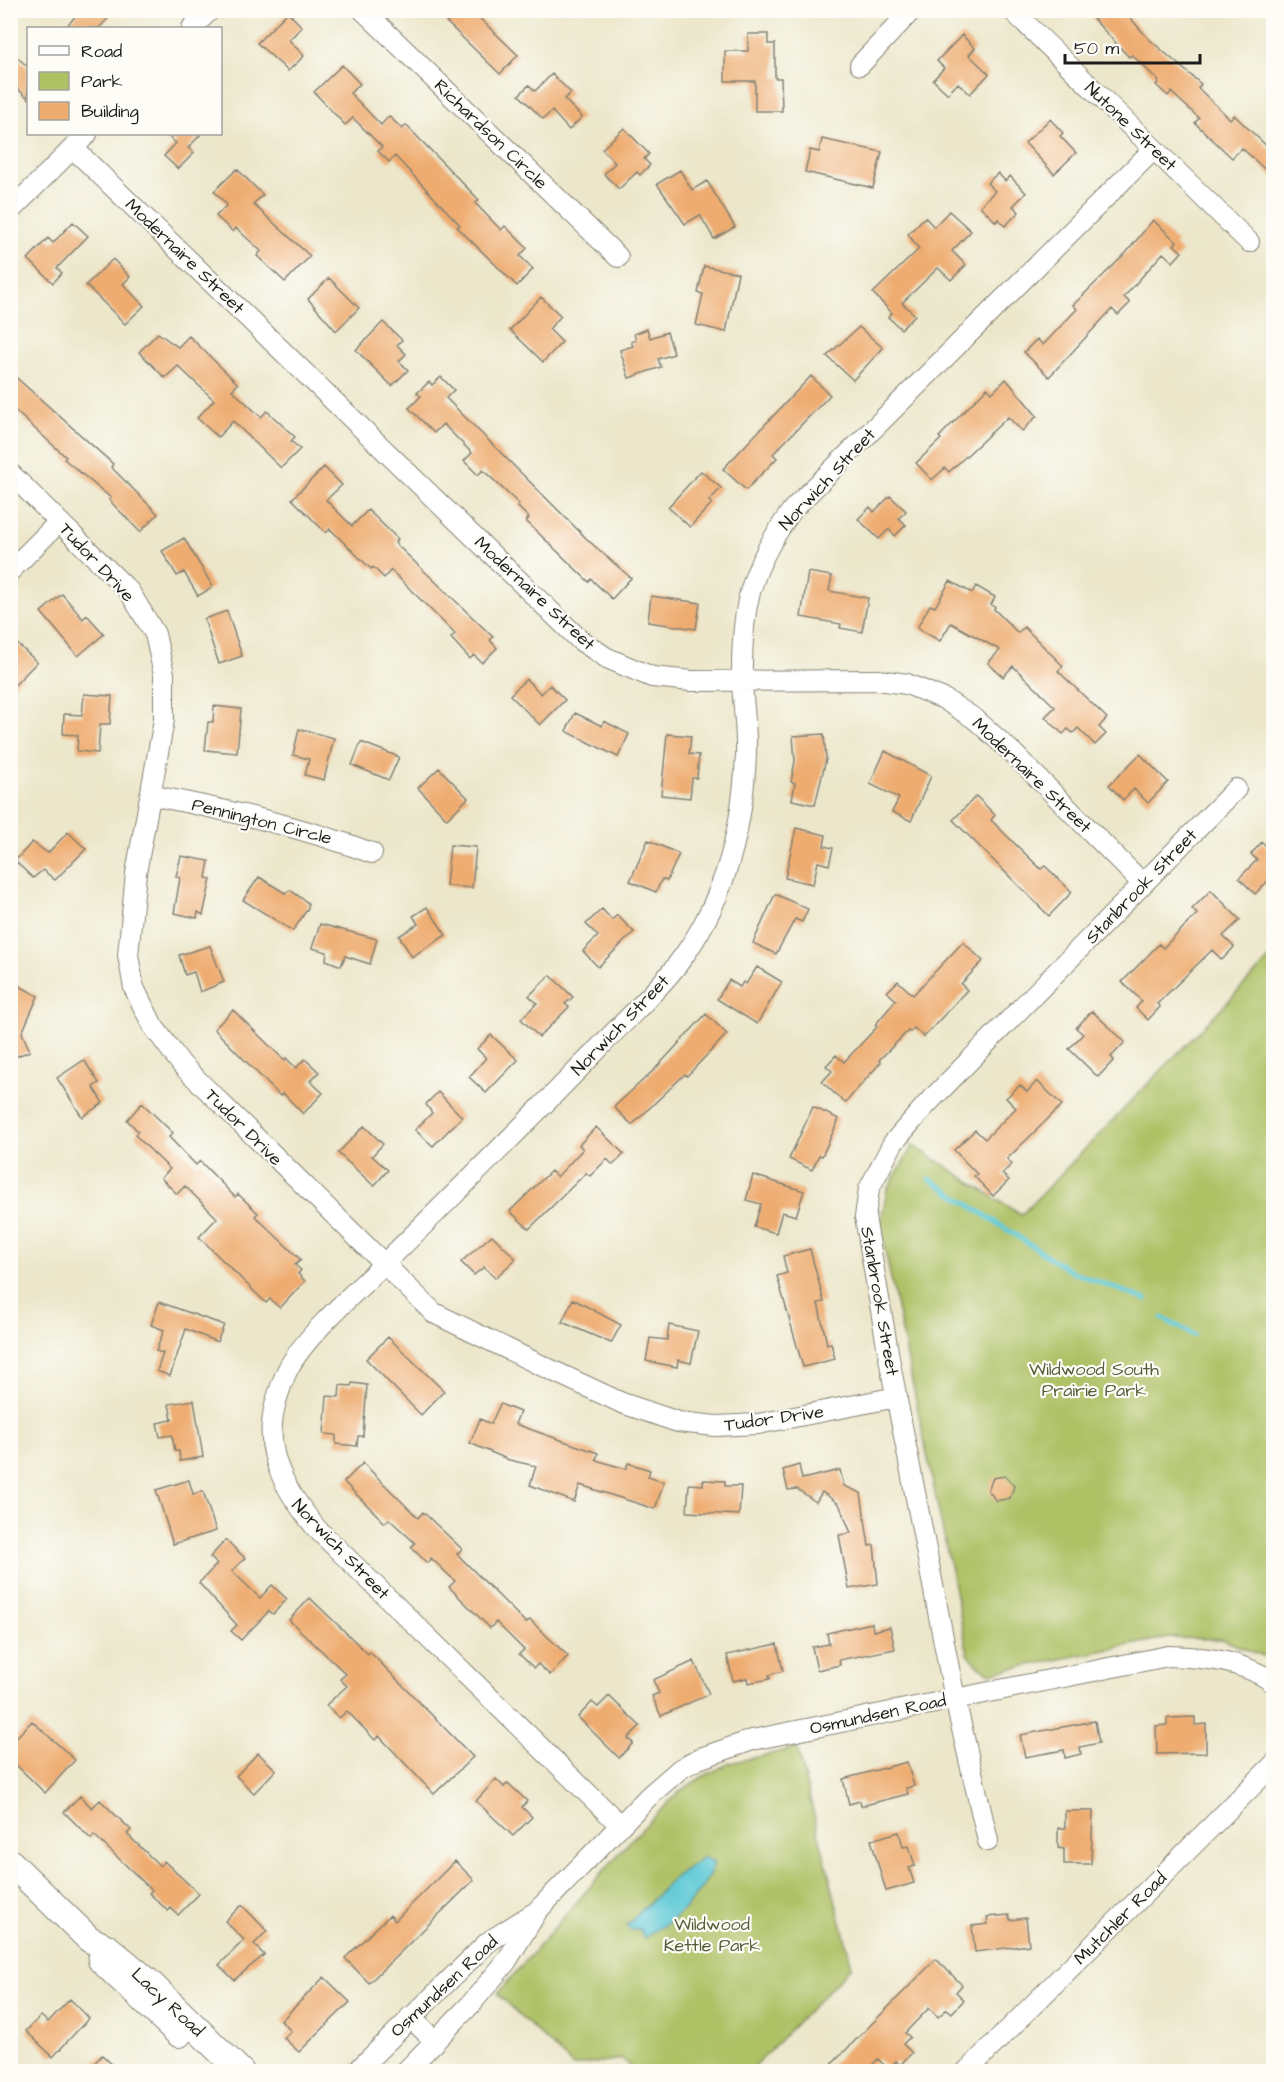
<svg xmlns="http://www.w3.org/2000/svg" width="1284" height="2082" font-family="'Architects Daughter',sans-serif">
	<rect width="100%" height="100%" fill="#fdfcf7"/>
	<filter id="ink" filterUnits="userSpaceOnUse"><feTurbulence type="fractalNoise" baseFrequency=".0167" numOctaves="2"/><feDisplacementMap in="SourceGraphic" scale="12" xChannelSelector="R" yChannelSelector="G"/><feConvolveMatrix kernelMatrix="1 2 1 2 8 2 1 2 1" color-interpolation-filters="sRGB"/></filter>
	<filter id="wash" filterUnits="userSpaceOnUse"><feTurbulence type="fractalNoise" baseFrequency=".008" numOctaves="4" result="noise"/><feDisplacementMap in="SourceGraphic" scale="24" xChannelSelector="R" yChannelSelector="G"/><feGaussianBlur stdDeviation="1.35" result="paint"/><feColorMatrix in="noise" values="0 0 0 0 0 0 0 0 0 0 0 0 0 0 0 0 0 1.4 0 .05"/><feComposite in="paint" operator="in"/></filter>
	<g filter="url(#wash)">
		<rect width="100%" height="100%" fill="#ece7cb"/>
		<path fill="#aec165" stroke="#656e40" stroke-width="1.5" d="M1273,955v705l-52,-21 -55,-1 -176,35 -11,-7 -11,-12 -88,-429 7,-35 26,-45 108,70z
			M797,1748l55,218 -102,105h-116l-12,-12 -49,7 -76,-72 131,-151 52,-52 22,-14 28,-14z"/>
		<path fill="#5dc9d6" stroke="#3c7279" stroke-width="1.5" d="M703,1857l11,5c-3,18 -30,50 -46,61 -9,6 -16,8 -24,16l-4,-10 -10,1 -4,-4 48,-48z"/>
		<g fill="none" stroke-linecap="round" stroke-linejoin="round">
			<path stroke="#5dc9d6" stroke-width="5" d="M930,1179l140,92 76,29
				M1162,1318l32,17"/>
		</g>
		<g id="blocks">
			<path fill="#eeac70" d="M81,10h35l-17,18h-34z
				M434,10h37l47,45 -18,19z
				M1085,10h38l26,29 52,45 -3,4 32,31 4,-4 40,38v25l-32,-30 -10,10 -37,-35 4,-5 -28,-26 -3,4 -12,-11 3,-4 -27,-26 -3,2z
				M288,12l14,15 -13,13 15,16 -16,15 -31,-28z
				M748,34h20v10h7v34h6l1,33h-27v-30h-30v-30h23z
				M962,35l13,13 -6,7 20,19 -19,20 -12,-11 -10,11 -15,-14 11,-12 -7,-7z
				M10,51l18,16v31l-18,-16z
				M342,65l18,19 -10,9 31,32 8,-9 13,13 4,-4 73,75 -4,3 26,27 4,-4 22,22 -7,8 13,13 -16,17 -60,-59 3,-2 -65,-69 -6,6 -11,-11 4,-4 -29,-29 -8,7 -31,-33z
				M552,74l19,19 -7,6 18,18 -13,13 -17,-19 -9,8 -24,-24 10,-10 6,6z
				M1050,119l13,14 -3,3 16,17 -22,21 -29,-31z
				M624,128l25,26 -5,5 6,6 -10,10 -3,-3 -18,17 -15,-15 11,-11 -13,-14z
				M165,134h36l-13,14 6,5 -16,16 -14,-13 12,-13z
				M822,139l60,13 -9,36 -68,-16 5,-22 9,2z
				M237,169l26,26 -10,9 57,52 -25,26 -28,-26 4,-5 -25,-23 -3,4 -17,-16 11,-11 -13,-14z
				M680,170l12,20 15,-9 28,46 -21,12 -14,-24 -15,9 -28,-40z
				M998,173l7,8 5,-5 16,17 -13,13 6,6 -14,14 -7,-7 -2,3 -16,-16 15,-15 -8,-8z
				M949,211l22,20 -19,20 14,14 -15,15 -13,-12 -36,35 13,12 -14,14 -13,-12 4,-4 -19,-20 46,-44 -11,-15 17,-17 9,10z
				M1153,220l24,22 -3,3 8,7 -9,10 -10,-9 -39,44 6,6 -12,12 -6,-6 -63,68 -25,-25 13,-13 6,6 34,-36 -4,-4 53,-52z
				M73,222l15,14 -31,32 5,5 -9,10 -25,-24 20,-21 5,5z
				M113,259l17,18 -7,7 21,22 -19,18 -39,-39z
				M704,266l34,7 -12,59 -30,-7 7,-31 -5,-1z
				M329,278l30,30 -23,23 -28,-32z
				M541,297l20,19 -12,13 13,13 -19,20 -33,-32z
				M383,322l19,18 -5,5 9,9 -7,7 9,9 -16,16 -36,-36z
				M859,327l24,21 -30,32 -26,-24z
				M647,329l3,9 17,-6 7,22 -16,5 3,8 -32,11 -9,-28 13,-4 -2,-4 5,-2 -2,-6z
				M158,333l20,14 11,-11 49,48 -6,6 29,27 6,-6 28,26 -4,4 9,8 -19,19 -48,-47 -15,16 -21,-19 17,-18 -36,-34 -13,12 -26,-26z
				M10,372l103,92 -2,3 47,47 -18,18 -31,-32 2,-2 -47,-39 2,-2 -56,-51z
				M811,376l19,19 -57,59 4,4 -31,32 -23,-21z
				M441,377l13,13 -8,8 144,144 41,36 -19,21 -21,-20 -2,3 -63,-61 3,-3 -12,-12 2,-2 -36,-34 -5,5 -14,-14 8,-8 -29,-29 -9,9 -25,-25 12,-12 -4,-3 12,-11 3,3z
				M1006,379l31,37 -15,15 -14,-14 -59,55 -4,-4 -13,12 -16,-17 25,-24 -2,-2 48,-49 5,5z
				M324,467l18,18 -16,15 26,26 16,-16 30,29 -3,4 98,94 -3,3 7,8 -15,15 -8,-8 -4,4 -19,-21 4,-4 -64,-64 -7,8 -11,-11 -2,2 -41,-40 -4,4 -34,-34z
				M701,471l20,17 -12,13 3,2 -22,24 -22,-20z
				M890,496l16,15 -7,7 7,7 -11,11 -6,-7 -10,10 -21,-20 12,-12 4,5z
				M184,538l29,49 -15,9 -14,-24 -7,4 -15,-25z
				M808,572l24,4 -3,15 39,7 -6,34 -22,-4 1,-4 -40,-7z
				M950,581l22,12 4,-7 19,11 -4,8 4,2 -1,2 24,24 6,-6 39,39 -5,5 49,47 -8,9 7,7 -11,11 -17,-17 -5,5 -5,-4 -5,5 -18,-17 10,-10 -42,-41 -10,11 -15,-14 12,-13 -49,-27 -11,18 -23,-13 13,-23 5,2z
				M62,594l21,25 4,-4 17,19 -26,22 -37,-44z
				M651,596l49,7 -4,26 -48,-7z
				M227,611l15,45 -23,8 -15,-45z
				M10,637l27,25 -27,28z
				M526,679l15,15 9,-9 15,15 -25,25 -30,-30z
				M84,694l28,2 -2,28h-10l-2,29 -21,-2 1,-16 -15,-1 1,-20 18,1z
				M214,706l27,3 -4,44 -32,-3 3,-28h5z
				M575,713l27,13 2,-5 25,13 -11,23 -52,-26z
				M299,729l35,9 -10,42 -19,-5 4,-16 -16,-4z
				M667,734l24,2 -2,18 10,1 -2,23h-5l-2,20 -29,-3z
				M824,734l2,25 -11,46 -23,-5 3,-17 -4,-1 4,-21 -2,-25z
				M361,742l38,15 -10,23 -37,-15z
				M885,751l46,25 -20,45 -19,-9 7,-14 -29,-14z
				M1140,754l28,28 -20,21 -14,-14 -11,11 -14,-15z
				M439,768l29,30 -21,21 -29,-31z
				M976,796l19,19 -4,5 21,21 29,28 4,-3 27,26 -23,24 -96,-96z
				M796,828l30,7 -2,11 9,2 -4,17 -11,-3 -5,22 -28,-6z
				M68,832l18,17 -31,31 -12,-10 -10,8 -18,-17 17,-19 16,11z
				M648,840l31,14 -12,27 -5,-2 -6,13 -26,-11z
				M1262,842l12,11v22l-19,19 -16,-16 18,-18 -6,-6z
				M450,845l26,2 -4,41 -26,-2z
				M181,856l28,5 -3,17 5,1 -8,36 -5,-3 -1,6 -23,-5 6,-35 -4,-2z
				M259,877l26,16 5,-3 18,13v5l-15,23 -50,-31z
				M1211,890l29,30 -17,16 11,11 -12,13 -10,-10 -55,54 3,3 -12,13 -12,-12 6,-7 -20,-19 37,-38 4,4 34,-34 -5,-5z
				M775,894l33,15 -6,13 -7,-3 -19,35 -23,-11z
				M427,907l19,28 -34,22 -13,-21 19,-12 -5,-8z
				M602,909l10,11 5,-5 17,17 -36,35 -15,-16 15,-15 -12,-12z
				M320,924l57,15 -7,25 -25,-8 -4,10 -15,-6 1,-8 -15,-4z
				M963,942l20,19 -22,23 6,6 -43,47 -10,-9 -4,4 -2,-1 -29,29 2,2 -36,41 -23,-21 10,-11 -6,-5 10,-11 8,7 33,-35 -2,-2 21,-25 -9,-8 11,-11 15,14z
				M210,946l14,36 -24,10 -6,-20 -9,3 -6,-20z
				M757,967l25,15 -25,42 -40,-25 12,-19 11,7 3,-5 3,2z
				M550,975l23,22 -8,7 4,3 -30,30 -18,-18 16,-16 -8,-7z
				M16,984l22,12 -16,37 8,18 -18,7 -2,3v-66z
				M233,1010l51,50 2,-2 10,10 9,-9 14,13 -9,9 13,12 -20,21 -20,-21 -3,3 -66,-67z
				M1092,1011l33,31 -14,15 3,3 -16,17 -29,-28 14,-15 -7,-6z
				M706,1014l21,20 -40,42 -2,-2 -53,51 -18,-18 42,-39z
				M491,1035l27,25 -32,33 -17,-16 17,-19 -9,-9z
				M84,1060l15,23 -6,4 10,16 -21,14 -25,-39z
				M1037,1081l25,24 -55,54 5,5 -10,10 7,6 -16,16 -19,-20 3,-2 -23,-24 21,-20 10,9 31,-31 -10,-10 14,-13 7,7z
				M438,1092l24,25 -29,29 -18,-16 17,-17 -6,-9z
				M142,1103l31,30 -4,4 27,28 4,-4 35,36 3,-3 20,19 -3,3 46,44 -6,5 6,5 -3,4 7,7 -25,27 -10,-9 -4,4 -67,-66 18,-19 -32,-32 -8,8 -16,-16 9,-9 -35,-34 3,-4 -11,-11z
				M813,1107l26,12 -17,37 -3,-1 -7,15 -23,-11z
				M364,1126l19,18 -11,12 16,14 -14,16 -36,-33z
				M596,1127l28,27 -11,11 -6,-6 -17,17 -4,-3 -57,56 -19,-18 41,-40 6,6 26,-28 -4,-4z
				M753,1175l51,16 -8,25 -14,-4 -6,21 -22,-6 7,-23 -15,-4z
				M492,1235l24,24 -21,19 -11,-11 -10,8 -13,-13z
				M810,1249l14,53 -6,1 9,41 4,-1 4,16 -32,8 -26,-91 10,-3 -4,-17z
				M573,1299l48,26 -10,18 -49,-21z
				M159,1302l65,23 -7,17 -31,-13 -16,47 -13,-5 6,-18 -7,-2 8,-21 -13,-5z
				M669,1325l29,6 -7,32 -13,-3 -1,7 -31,-6 4,-23 17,2z
				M388,1337l56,54 -23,24 -55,-56z
				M352,1383l15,2 -4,51h-5l-1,10 -21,-2v-9l-12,-1 3,-38 12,1 1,-12 11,1z
				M194,1400l9,57 -23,4 -1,-10h-4l-3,-16 -12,2 -3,-14 15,-3 -3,-16z
				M500,1404l20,8 -5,12 83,29 -2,7 30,9 2,-6 22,7 -2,7 16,5 -9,27 -75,-24 -6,17 -44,-17 6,-19 -27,-6 -39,-17 10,-24 11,5z
				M363,1463l55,55 5,-6 39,37 -5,5 69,69 4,-3 38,36 -18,19 -12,-11 -4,4 -15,-14 5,-4 -28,-28 -6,6 -41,-41 6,-6 -24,-23 -4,5 -16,-16 4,-4 -26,-24 -4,4 -41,-41z
				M799,1465l3,14 38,-9 4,16 17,7 8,53 5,-1 4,39 -29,5 -10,-54 12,-2 -12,-29 -17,-12 -6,10 -19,-13 -9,1 -5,-20z
				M1005,1476l9,10 -4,12 -14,3 -8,-11 5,-12z
				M189,1480l4,14 10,-3 13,40 -43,13 -17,-54z
				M703,1480l22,1v5h16l-2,29 -52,-3 2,-28 14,1z
				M226,1540l19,18 -13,13 28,27 12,-13 15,14 -14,15 -4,-3 -28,29 -10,-9 6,-6 -38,-42 18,-19 -7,-7z
				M310,1598l58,56 2,-2 103,105 -39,37 -55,-58 -4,4 -28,-29 -8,7 -13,-13 21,-19 -7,-7 6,-5 -57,-54z
				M872,1623l1,8 17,-4 5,22 -56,11 1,5 -23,5 -5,-23 17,-3 -2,-11z
				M777,1644l6,27 -14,4 1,4 -22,4 -1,-5 -14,3 -6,-26z
				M694,1661l15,33 -48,22 -9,-20 7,-3 -6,-13z
				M609,1696l31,30 -12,12 5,5 -14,15 -41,-41 14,-15 6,5z
				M1195,1717v8l11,-1v29l-49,1 -1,-28 11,-1v-7z
				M32,1721l43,39 -30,33 -35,-34v-15z
				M1095,1721l4,22 -19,4 1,7 -16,4 -1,-8 -39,7 -5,-22z
				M258,1753l18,17 -22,23 -18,-17z
				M907,1762l7,24 -8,2 2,6 -47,12 -1,-5 -11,3 -6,-25z
				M496,1779l8,8 4,-4 19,18 -5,6 10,10 -19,19 -37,-35z
				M80,1796l12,12 8,-8 31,30 -4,4 33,32 4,-5 35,33 -21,21 -7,-7 -3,3 -19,-18 3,-3 -58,-55 -3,4 -27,-27z
				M1065,1811h28l-2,53h-27v-15l-6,-1v-20h7z
				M899,1832l4,15 6,-1 6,20 -6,2 5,15 -28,8 -15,-51z
				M455,1861l19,19 -105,103 -24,-25 45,-43 5,6z
				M242,1905l25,26 -13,13 10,11 -30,25 -15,-15 25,-25 -19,-19z
				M1009,1915l1,5 16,-2 3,27 -54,7 -3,-26 16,-2 -1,-7z
				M936,1959l26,26 -6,7 8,8 -12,13 -5,-4 -9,8 -9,-9 -24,25 5,4 -7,7 9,9 -12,12 -4,-4 -8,8 -10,-10 -13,13h-41z
				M324,1977l26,25 -51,50 -15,-14 7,-7 -10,-10z
				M70,1999l19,19 -36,39 -27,-26 15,-15 7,6z
				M102,2055l18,17h-34z"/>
		</g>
	</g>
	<g filter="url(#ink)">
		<use href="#blocks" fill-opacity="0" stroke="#848274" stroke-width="1.5"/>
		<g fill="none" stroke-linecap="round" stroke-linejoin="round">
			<defs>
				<path id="minor" d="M363,10l255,247
					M1012,10l237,232
					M192,28l18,-18
					M860,65l52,-55
					M73,148l507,492 27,18 45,19 40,4 186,-1 29,4 37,15 31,20 39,35 129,130
					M10,211l77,-77
					M10,473l119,118 26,43 9,40v46l-28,153 -8,82 6,33 19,38 29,39 252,248 100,49 88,41 56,19 38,4 42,-2 139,-27
					M10,571l49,-49
					M150,795c76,15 150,31 222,58
					M620,1825l-304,-297c-24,-30 -48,-64 -44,-104 1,-16 9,-39 15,-53 16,-34 75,-85 103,-113 70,-69 139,-138 207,-208 26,-28 57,-55 80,-85 47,-61 66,-134 69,-211 1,-24 -3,-49 -4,-73 -1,-73 7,-112 51,-172l361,-360
					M988,1841l-33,-142 -64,-330 -26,-152 4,-28 24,-46 32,-37 311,-317
					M410,2017l25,24
					M356,2072l132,-130 46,-29
					M405,2072l65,-67 36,-43 32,-52 112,-115 30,-26 18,-10 54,-19 416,-84c36,1 75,4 106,27
					M966,2072l308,-308"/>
				<path id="tertiary" d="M10,1862l79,77 19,9 42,35 91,89
					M101,1960l78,74"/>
			</defs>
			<use href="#minor" stroke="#848274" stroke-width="22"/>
			<use href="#tertiary" stroke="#848274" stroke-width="28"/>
			<use href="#minor" stroke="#fff" stroke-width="20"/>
			<use href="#tertiary" stroke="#fff" stroke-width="26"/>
		</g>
	</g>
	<g text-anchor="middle" stroke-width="4.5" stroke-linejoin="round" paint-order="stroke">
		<g font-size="18" fill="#1c1c1c" stroke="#fdfcf7">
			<text transform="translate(1131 126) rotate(44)" y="6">Nutone Street</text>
			<text transform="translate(491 134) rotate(44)" y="6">Richardson Circle</text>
			<text transform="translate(185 256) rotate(44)" y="6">Modernaire Street</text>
			<text transform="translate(827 479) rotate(-47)" y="6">Norwich Street</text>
			<text transform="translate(97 562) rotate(47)" y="6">Tudor Drive</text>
			<text transform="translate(535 593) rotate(43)" y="6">Modernaire Street</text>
			<text transform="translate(1032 775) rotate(44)" y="6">Modernaire Street</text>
			<text transform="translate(262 821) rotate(14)" y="6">Pennington Circle</text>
			<text transform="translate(1141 886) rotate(-46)" y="6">Stanbrook Street</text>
			<text transform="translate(620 1025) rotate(-46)" y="6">Norwich Street</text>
			<text transform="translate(244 1127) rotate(45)" y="6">Tudor Drive</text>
			<text transform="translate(880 1301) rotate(80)" y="6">Stanbrook Street</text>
			<text transform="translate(774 1418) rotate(-8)" y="6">Tudor Drive</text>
			<text transform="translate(341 1549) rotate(46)" y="6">Norwich Street</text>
			<text transform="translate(878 1714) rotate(-12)" y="6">Osmundsen Road</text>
			<text transform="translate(1120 1918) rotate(-45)" y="6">Mutchler Road</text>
			<text transform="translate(444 1986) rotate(-43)" y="6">Osmundsen Road</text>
			<text transform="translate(168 2002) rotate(43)" y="6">Lacy Road</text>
		</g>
		<g font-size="18" fill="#565e39" stroke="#fdfcf7">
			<text x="1094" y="1375">Wildwood South<tspan x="1094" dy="21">Prairie Park</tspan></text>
			<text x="712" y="1930">Wildwood<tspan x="712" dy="21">Kettle Park</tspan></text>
		</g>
	</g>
	<rect width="1284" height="2082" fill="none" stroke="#fdfcf7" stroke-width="36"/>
	<rect x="27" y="27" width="195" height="108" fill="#fdfcf7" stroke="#a3a29f" stroke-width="1.5"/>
	<rect x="39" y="46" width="30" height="9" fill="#ffffff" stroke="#a3a29f" stroke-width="1.5"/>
	<text x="81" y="57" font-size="18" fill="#1c1c1c">Road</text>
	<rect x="39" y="72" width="30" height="18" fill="#aec165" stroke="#a3a29f" stroke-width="1.5"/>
	<text x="81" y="87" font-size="18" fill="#1c1c1c">Park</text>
	<rect x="39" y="102" width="30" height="18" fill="#eeac70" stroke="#a3a29f" stroke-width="1.5"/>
	<text x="81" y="117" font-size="18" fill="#1c1c1c">Building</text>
	<path d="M1065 54v9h135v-9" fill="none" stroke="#1c1c1c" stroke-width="3"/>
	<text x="1074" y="54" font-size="18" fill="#1c1c1c" stroke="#fdfcf7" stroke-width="4.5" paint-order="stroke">50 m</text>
</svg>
